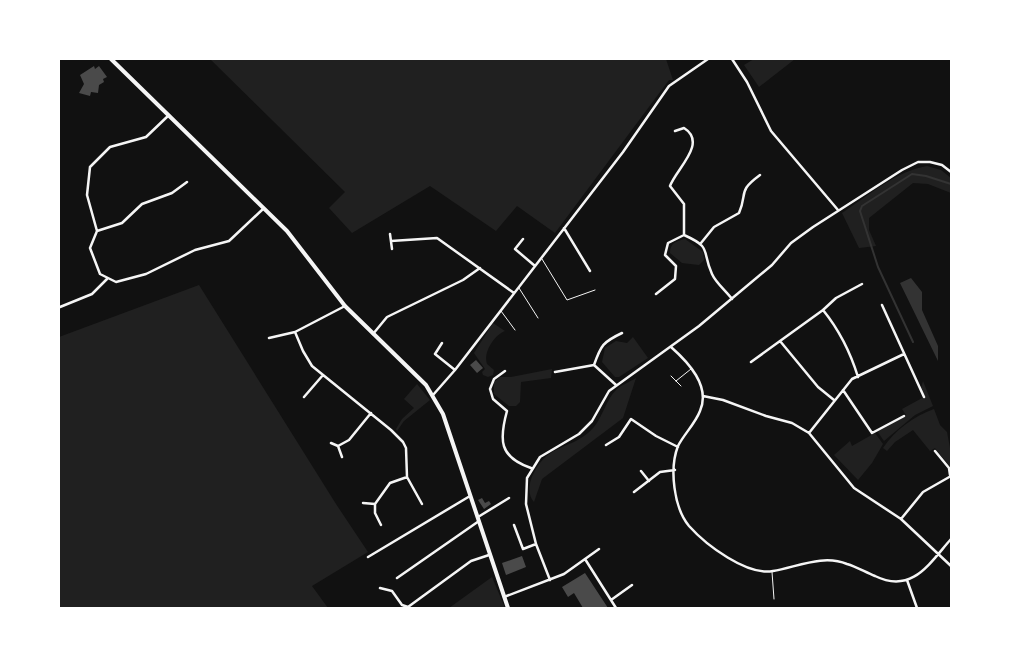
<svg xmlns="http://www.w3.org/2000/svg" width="1010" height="667" font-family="'Source Serif 4',serif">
	<rect width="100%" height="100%" fill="#111"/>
	<path fill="#202020" d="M210,59h456l7,21h-4l-114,153 -38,-27 -21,25 -66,-45 -78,47 -23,-25 16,-16z
		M754,59h41l-36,28 -15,-22z
		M927,166l14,4 10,8v15l-23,-9 -15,-1 -44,35v12l7,16 -17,2 -17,-35c26,-17 54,-42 85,-47z
		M685,239l18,13 1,8 -5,5 -17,-2 -12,-10c0,-10 6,-12 15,-14z
		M199,285l137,219 32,48 -56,34 16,22h-269v-271z
		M493,323l12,8c-11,4 -22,22 -18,33l7,6 -1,5 -5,2 -5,-2 -1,-3 3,-3 -11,-16z
		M633,337l15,21 -29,19h-4l-13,-15 3,-14 11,-7 11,2z
		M552,369l-1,9 -30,4 -1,20 -4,4h-7l-15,-12v-12l6,-5h11z
		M636,378l-13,40 -81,61 -8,23c-12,-13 2,-38 14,-47 15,-11 31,-11 46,-28 9,-11 12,-27 22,-37 5,-5 14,-8 20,-12z
		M923,381l10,25 -18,9 -31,26 -7,-10 29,-16 -4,-6 22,-12 -3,-8z
		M417,384l13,16 -26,21 -7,10 -1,-2 6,-10 12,-11 -10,-9z
		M934,409l6,16 7,7 4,21v15l-16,-20 -5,3 -17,-21 -18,12 -8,9 -4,-3c12,-18 31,-32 51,-39z
		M875,433l8,11 -11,19 -14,17 -24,-25 16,-14 2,5z
		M492,577l13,31h-56z"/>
	<path fill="#333" d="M911,278l11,14v18l16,36v15l-38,-78z"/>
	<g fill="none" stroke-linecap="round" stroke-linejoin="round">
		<path stroke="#333" stroke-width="2" d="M913,342l-35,-75 -18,-56 2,-5 50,-32 14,2 25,8"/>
	</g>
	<path fill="#4a4a4a" d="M94,66l1,3 4,-3 8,11 -4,2 1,3 -5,3 -1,8 -7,-1 -1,4 -11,-3 5,-9 -4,-9z
		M476,360l7,8 -6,5 -7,-8z
		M482,498l3,5 4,-2 2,3 -7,5 -6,-9z
		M522,556l4,11 -20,8 -4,-12z
		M585,573l23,35h-25l-9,-15 -6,4 -6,-10z"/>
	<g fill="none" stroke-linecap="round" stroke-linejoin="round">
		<path stroke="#f5f5f5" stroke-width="1" d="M542,259l25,41 28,-10
			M519,288l19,30
			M501,311l14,19
			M671,376l10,10
			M676,381l15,-12
			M772,572l2,27"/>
		<path stroke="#f5f5f5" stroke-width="2.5" d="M732,59l15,23 24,49 67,79
			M169,115l-23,22 -36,10 -20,20 -3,28 10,36 -7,17 10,26 16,8 30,-8 49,-24 34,-9 34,-32
			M675,131l9,-3c24,15 -8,41 -14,58l14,18v30
			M564,228l26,43
			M97,231l25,-8 20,-19 30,-11 15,-11
			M390,234l2,15
			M523,239l-8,10 20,17
			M391,241l46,-3 77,55
			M701,243l13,-16 25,-14c9,-21 -2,-21 21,-38
			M656,294l19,-15 1,-13 -11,-11 3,-12 16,-8c29,13 17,15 28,39 4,9 14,17 20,25
			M882,305l42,92
			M60,307l32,-13 15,-15
			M823,310l13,-12 26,-14
			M295,332l8,19 9,15 79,64 12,12 3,6 1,29 15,27
			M373,334l14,-17 76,-37 17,-12
			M269,338l26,-6 50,-26
			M442,343l-7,11 20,16
			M671,347c17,15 40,39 29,64 -5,13 -16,23 -22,35 -9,23 -4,62 11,80 17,19 58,50 84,45 24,-4 50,-17 74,-7 10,3 18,8 28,12 37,18 54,-12 76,-37
			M751,362l29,-21
			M594,365c7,-20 9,-23 28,-32
			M505,371l-11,8 -4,10 3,10 14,12c-8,29 -8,46 24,57
			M555,372l39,-7 22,20
			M843,390l29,43 32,-17
			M433,395l22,-25 168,-218 46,-66 39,-27
			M703,396l20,4 43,16 26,7 17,10 45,55 47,31 50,47
			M304,397l19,-22
			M834,400l-16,-13 -38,-46 43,-31c17,21 27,41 35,67
			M809,433l43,-54 52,-25
			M331,443l7,3
			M606,445l13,-8 12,-18 25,17 22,11
			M935,451l14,17 1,7
			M342,457l-4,-11 11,-6 22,-27
			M641,471l8,10
			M634,492l26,-20 15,-2
			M363,503l12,1 15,-21 17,-6
			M375,504v9l6,12
			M478,517l31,-19
			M901,519l22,-27 28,-16
			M514,525l9,24 13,-5
			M368,557l102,-61
			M585,559l14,-10
			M397,578l82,-57
			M550,580l-14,-36 -10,-40 1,-26 13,-21 39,-23 13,-13 17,-30 90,-65 73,-61 19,-22 22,-16 89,-57 16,-8h12l12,3 9,7
			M907,580l10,28
			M380,588l12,3 10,14 6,2 63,-46 18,-6
			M504,597l60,-23 21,-15 31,49
			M611,600l21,-15"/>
		<path stroke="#f5f5f5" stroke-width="4" d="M111,59l176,172 58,75 81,79 17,29 65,194"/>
	</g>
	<rect width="1010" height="667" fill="none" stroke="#ffffff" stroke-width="120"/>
</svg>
